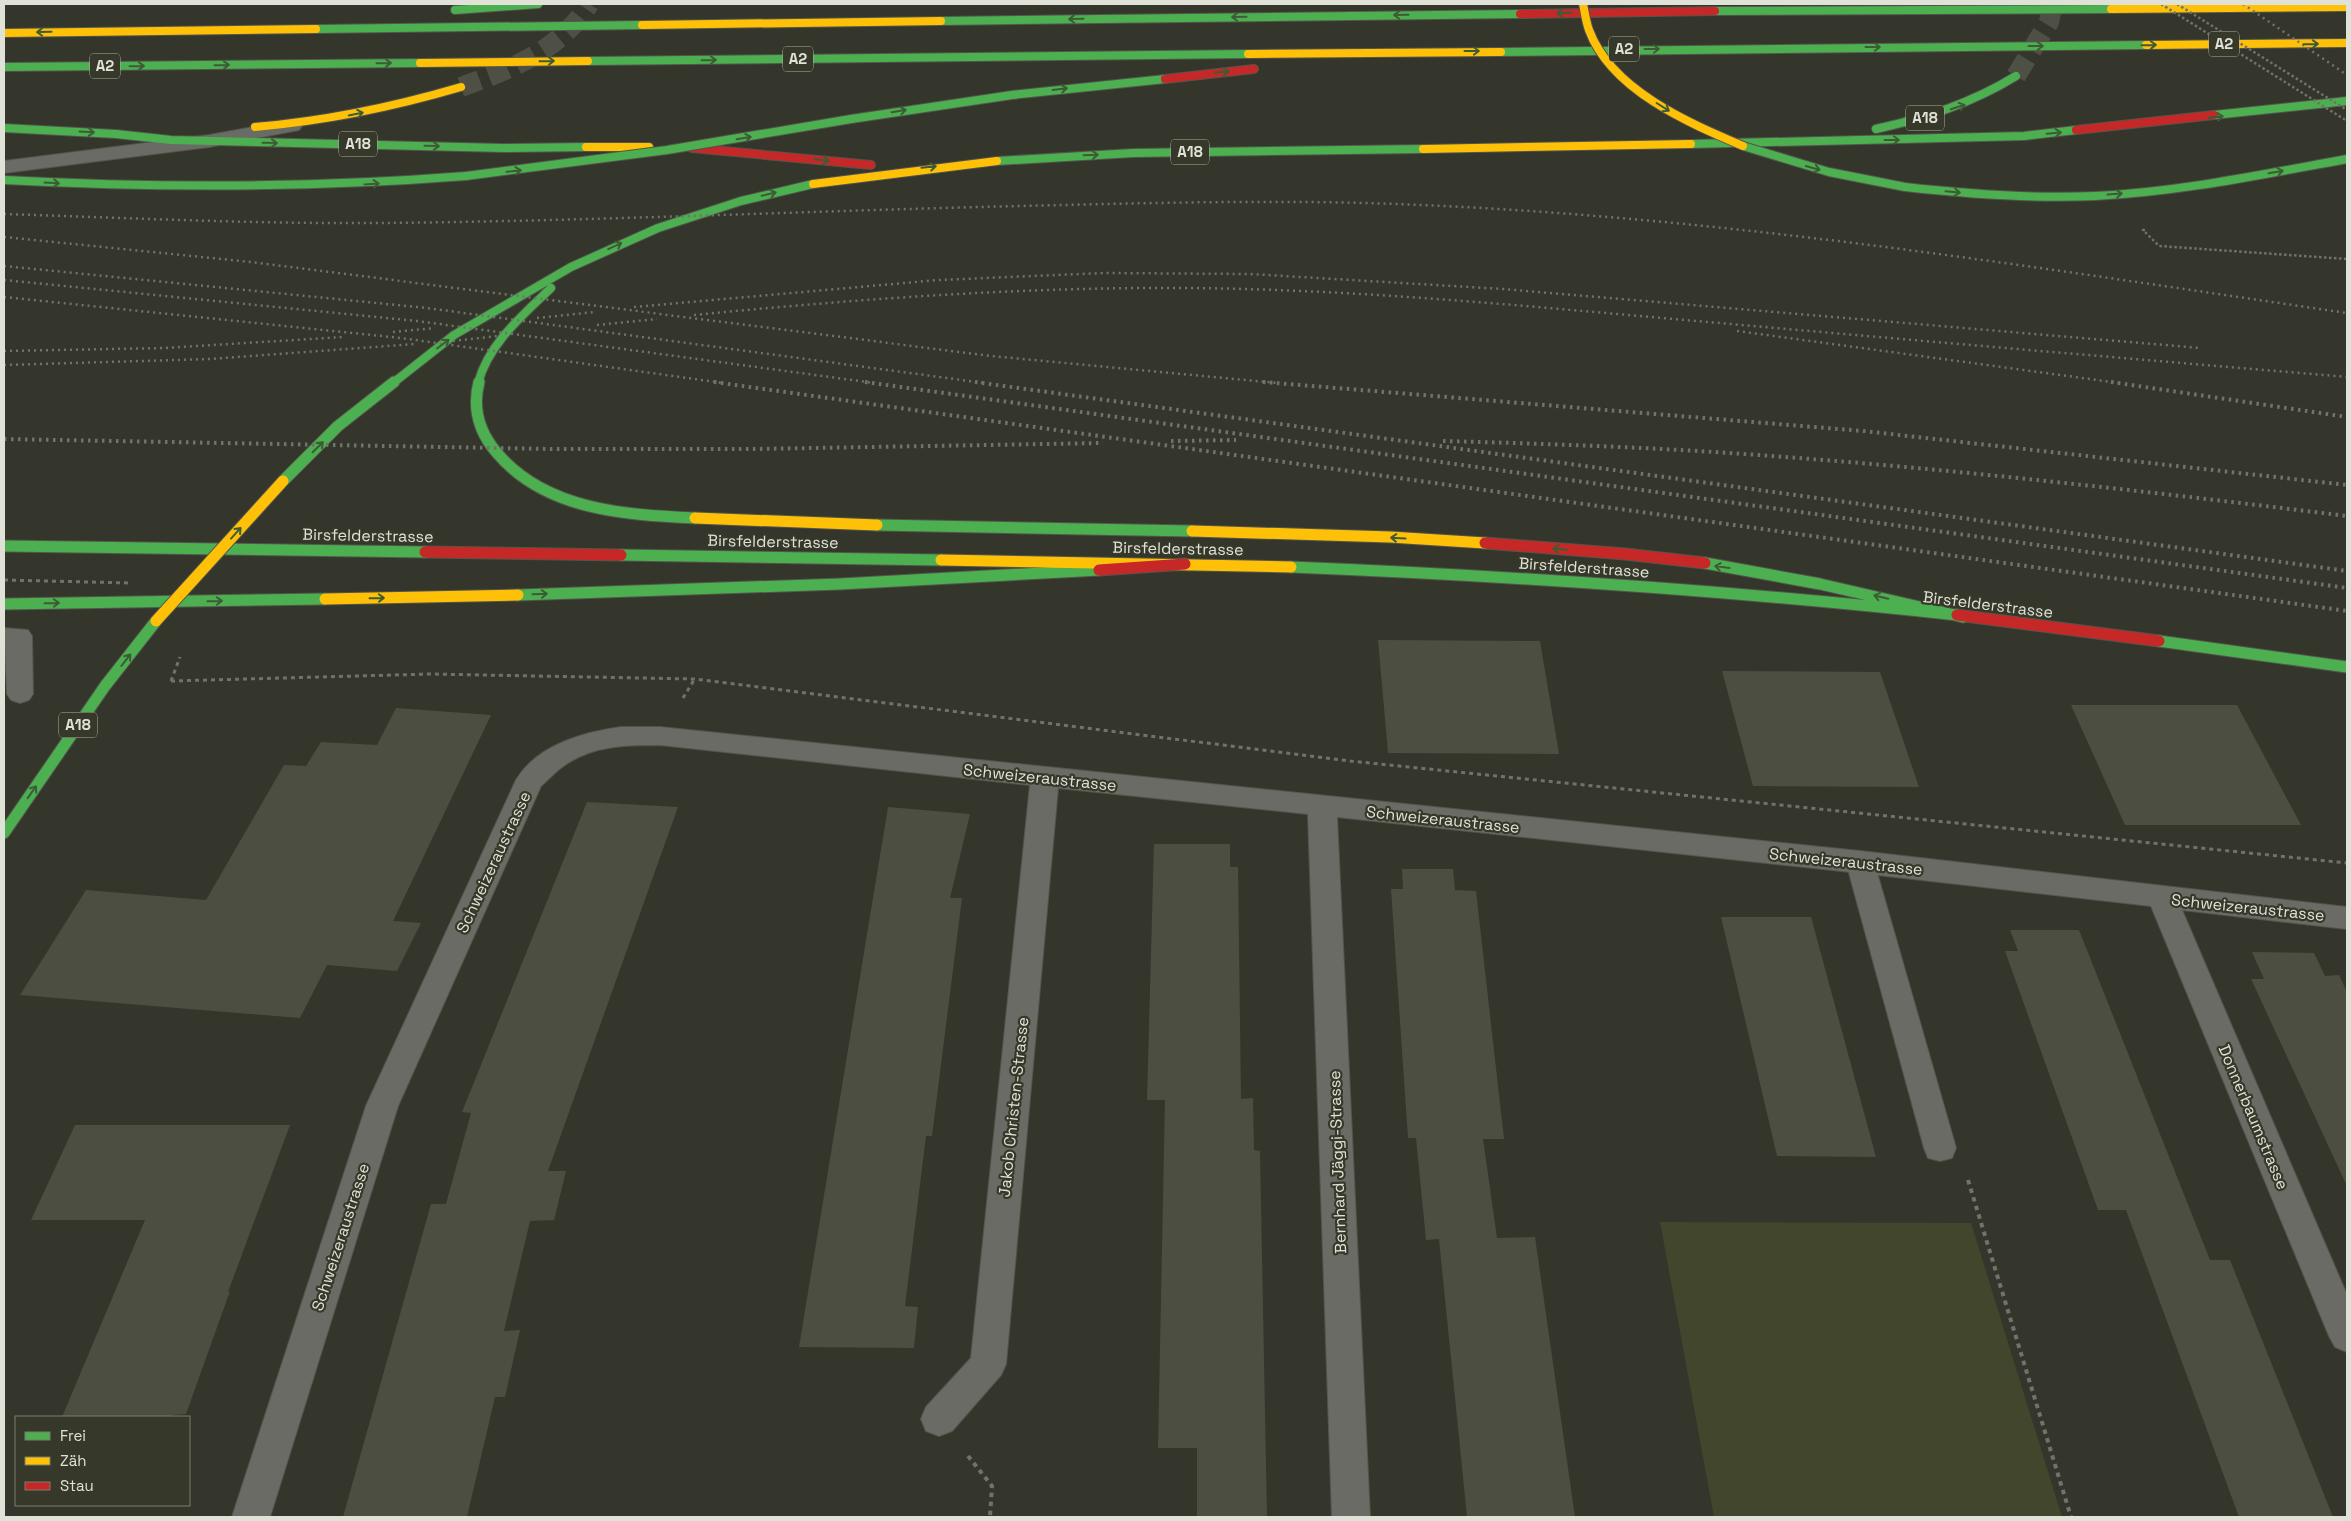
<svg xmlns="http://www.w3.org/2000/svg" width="2351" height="1521" font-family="'Space Grotesk',sans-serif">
	<rect width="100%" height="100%" fill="#34362c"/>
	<path fill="#42462c" d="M1660,1222l311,1 91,294h-348z"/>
	<path fill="#4c4e42" d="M1378,640l162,1 19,113 -171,-1z
		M1722,671l158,1 39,115 -166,-1z
		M2071,705h166l64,120h-176z
		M396,708l95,7 -98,206 28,2 -24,48 -70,-6 -27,53 -280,-23 66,-105 120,10 78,-135 22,1 15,-24 56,3z
		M587,802l91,5 -130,364h18l-12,49 -24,1 -26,110 16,-1 -15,67h-10l-28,120h-124l88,-313h15l25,-91 -9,-1z
		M888,807l82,7 -20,84h12l-30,238h-6l-21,170 13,1 -4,41 -115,-1z
		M1154,844h76v23h8l3,232 12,-1 1,52 6,1 7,366h-70v-69h-39l7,-348h-18z
		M1402,869h51l2,21 21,1 28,248h-21l14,99 38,-1 40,280h-108l-28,-278 -13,1 -10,-102h-8l-17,-249h12z
		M1721,917h90l65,240 -99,-1z
		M2010,930h69l131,330h20l103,257h-94l-113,-307h-28l-93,-259h13z
		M2252,952l62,1 11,23 14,-1 8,17v194l-96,-207h13z
		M75,1125h215l-62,167 2,-1 -44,123 -15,1v2h-109l83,-197h-114z"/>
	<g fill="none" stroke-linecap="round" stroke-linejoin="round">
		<path stroke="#4e5046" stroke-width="20" stroke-dasharray="20 10" stroke-linecap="butt" d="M2016,76l33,-54 4,-18
			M461,87c48,-17 100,-37 128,-83"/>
		<defs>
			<path id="lane" d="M292,120l7,2 3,4 -3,4 -90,17 -205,26v-12l205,-26z
				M4,628l24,2 4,6 1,58 -4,6 -9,3 -9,-3 -4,-6z
				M1860,851l10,4 4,7 82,286 -4,10 -12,3 -12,-3 -4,-10 -78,-286 4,-7z"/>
			<path id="street" d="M621,727h39l1200,124 487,56v22l-165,-19 165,385v57l-12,-5 -6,-11 -178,-430 -291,-33 -523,-56 33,700h-38l-24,-703 -250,-26 -52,576 -5,11 -49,56 -13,5 -13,-5 -5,-12 5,-12 45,-49 59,-573 -370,-40c-31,0 -64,0 -92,18 -10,6 -18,15 -27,23l-143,320 -128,411h-38l134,-411 150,-326c21,-35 68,-48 105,-53z"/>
			<path id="fast-far1" d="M455,10l83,-6
				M1715,11l396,-2
				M941,21l579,-7
				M316,29l326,-4
				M1501,52l645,-7
				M588,61l660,-7
				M4,67l416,-4
				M2214,115l133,-14
				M851,119l161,-24 153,-16
				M4,128l112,6 55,6 332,8 83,-1
				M1876,129c50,-11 96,-26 140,-53
				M1691,144l333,-8 52,-6
				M997,161l136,-8 290,-4
				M4,180c154,8 308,8 462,-4
				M1905,187c63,7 127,12 190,9 85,-4 169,-22 252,-37
				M393,383l61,-48 117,-68 87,-39 83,-27 72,-17
				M478,383c11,-40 44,-67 73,-95"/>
			<path id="fast" d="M479,382c-7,27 0,50 18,71 48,57 128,62 198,65
				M283,481l55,-55 56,-44
				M877,525l315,6
				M4,546l421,6
				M621,555l320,5
				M1705,563l115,21 143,33
				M1291,567c223,9 444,24 666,48
				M518,595l322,-11 259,-14
				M4,604l321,-5
				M2159,641l188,26
				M4,833l101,-147 51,-65"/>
			<path id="slow-far1" d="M2111,9l236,-2
				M642,25l299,-4
				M4,33l312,-4
				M2146,45l201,-2
				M1248,54l253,-2
				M420,63l168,-2
				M255,127c70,-6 138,-20 206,-40
				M586,147h63
				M1423,149l268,-5
				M813,184l184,-23"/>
			<path id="slow" d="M695,518l182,7
				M1192,531l198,6 95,6
				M941,560l350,7
				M325,599l193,-4"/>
			<path id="jam-far1" d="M1520,14l195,-3
				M1165,79l89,-10
				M2076,130l138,-15
				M692,148l179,17"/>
			<path id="jam" d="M1485,543l140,11 80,9
				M425,552l196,3
				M1099,570l86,-6
				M1957,615l202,26"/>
		</defs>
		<use href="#lane" stroke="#53544c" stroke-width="2"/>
		<use href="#street" stroke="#53544c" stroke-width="2"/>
		<use href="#fast-far1" stroke="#53544c" stroke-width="10"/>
		<use href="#fast" stroke="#53544c" stroke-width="13"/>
		<use href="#slow-far1" stroke="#53544c" stroke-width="10"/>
		<use href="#slow" stroke="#53544c" stroke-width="13"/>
		<use href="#jam-far1" stroke="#53544c" stroke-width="10"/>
		<use href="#jam" stroke="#53544c" stroke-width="13"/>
		<path stroke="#71726d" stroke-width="2.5" stroke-dasharray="2.5 2.5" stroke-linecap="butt" d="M2145,230h-2l16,16 188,13"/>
		<path stroke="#71726d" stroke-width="3" stroke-dasharray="4 4" stroke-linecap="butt" d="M171,681l260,-7 263,5 656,82 997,102
			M683,698l11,-18"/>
		<path stroke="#71726d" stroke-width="4" stroke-dasharray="4.5 4.5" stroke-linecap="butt" d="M1968,1180l103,337
			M968,1456l24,30 -2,31"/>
		<use href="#lane" fill="#6a6b65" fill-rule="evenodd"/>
		<use href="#street" fill="#6a6b65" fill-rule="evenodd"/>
		<use href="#fast-far1" stroke="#4caf50" stroke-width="8"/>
		<use href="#fast" stroke="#4caf50" stroke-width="11"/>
		<use href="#slow-far1" stroke="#ffc107" stroke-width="8"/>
		<use href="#slow" stroke="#ffc107" stroke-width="11"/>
		<use href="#jam-far1" stroke="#c62828" stroke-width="8"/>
		<use href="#jam" stroke="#c62828" stroke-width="11"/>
		<path stroke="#72736d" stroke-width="2.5" stroke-dasharray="2 4" stroke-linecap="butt" d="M2243,4l104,71
			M4,214c126,4 252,10 378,9 212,-2 425,-12 637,-17 134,-3 268,-7 402,-1 311,13 618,63 926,108
			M4,237l247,25 740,94 286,27
			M4,266l423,42 557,75
			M4,280l413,41 457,62
			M4,297l397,41 322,45
			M634,307l304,-27 167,-7 145,1 253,15 697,59
			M694,315c163,-16 327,-28 490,-27 176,1 350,19 524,34 213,19 426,37 639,55
			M537,318l58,-6
			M597,325l60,-6
			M1737,331l382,52
			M393,332l42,-4
			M453,341l45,-5
			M4,351l160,-3 179,-11
			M4,365l206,-6 205,-15"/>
		<path stroke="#72736d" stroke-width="4" stroke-dasharray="2.5 4.5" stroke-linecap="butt" d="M714,382l1633,229
			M865,382l1482,206
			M975,382l1372,189
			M1263,382l600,49 484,54
			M2111,382l236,35
			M4,439l547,10h203l349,-6
			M1171,441l65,-1
			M1443,441c114,3 228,7 342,16 188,14 375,36 562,59"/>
		<defs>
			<path id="fast-bridge" d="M1743,146l86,26 76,15
				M466,176l201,-26 184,-31"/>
			<path id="slow-bridge-far1" d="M1583,4c2,9 3,18 6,26 22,60 100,93 154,116"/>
			<path id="slow-bridge" d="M156,621l127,-140"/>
		</defs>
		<use href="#fast-bridge" stroke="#53544c" stroke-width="10" stroke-linecap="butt"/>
		<use href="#slow-bridge-far1" stroke="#53544c" stroke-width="10" stroke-linecap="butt"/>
		<use href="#slow-bridge" stroke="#53544c" stroke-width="13" stroke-linecap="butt"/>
		<path stroke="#71726d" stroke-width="2.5" stroke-dasharray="2.5 2.5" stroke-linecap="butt" d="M2161,4l186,117
			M2177,4l170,106"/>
		<path stroke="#71726d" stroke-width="3" stroke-dasharray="4 4" stroke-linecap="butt" d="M4,580l127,3
			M171,681l9,-24"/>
		<use href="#fast-bridge" stroke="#4caf50" stroke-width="8"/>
		<use href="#slow-bridge-far1" stroke="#ffc107" stroke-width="8"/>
		<use href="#slow-bridge" stroke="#ffc107" stroke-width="11"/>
	</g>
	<defs><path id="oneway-shaft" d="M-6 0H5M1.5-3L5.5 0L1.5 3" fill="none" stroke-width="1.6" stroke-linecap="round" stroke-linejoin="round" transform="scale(1.25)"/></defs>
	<g stroke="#3d5c35">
		<use href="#oneway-shaft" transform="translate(1564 13) rotate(179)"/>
		<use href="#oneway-shaft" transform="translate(1401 15) rotate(179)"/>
		<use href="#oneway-shaft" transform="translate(1239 17) rotate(179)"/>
		<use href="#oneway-shaft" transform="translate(1076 19) rotate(179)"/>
		<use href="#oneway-shaft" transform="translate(44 32) rotate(179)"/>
		<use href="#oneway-shaft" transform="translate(2311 44) rotate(-1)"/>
		<use href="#oneway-shaft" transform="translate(2149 45) rotate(-1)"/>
		<use href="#oneway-shaft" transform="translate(2036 46)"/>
		<use href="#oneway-shaft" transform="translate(1873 47)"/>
		<use href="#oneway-shaft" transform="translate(1652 49)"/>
		<use href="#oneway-shaft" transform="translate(1472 51)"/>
		<use href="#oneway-shaft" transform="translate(709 60) rotate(-1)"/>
		<use href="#oneway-shaft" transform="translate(547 61) rotate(-1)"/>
		<use href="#oneway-shaft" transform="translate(384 63) rotate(-1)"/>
		<use href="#oneway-shaft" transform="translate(222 65) rotate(-1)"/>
		<use href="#oneway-shaft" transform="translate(137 66) rotate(-1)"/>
		<use href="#oneway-shaft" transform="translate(1222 72) rotate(-6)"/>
		<use href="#oneway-shaft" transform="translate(1060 89) rotate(-7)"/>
		<use href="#oneway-shaft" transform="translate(1663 107) rotate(32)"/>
		<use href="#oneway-shaft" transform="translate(1958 107) rotate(-18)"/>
		<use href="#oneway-shaft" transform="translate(899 111) rotate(-9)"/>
		<use href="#oneway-shaft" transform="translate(356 114) rotate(-11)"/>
		<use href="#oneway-shaft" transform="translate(2216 117) rotate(-6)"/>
		<use href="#oneway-shaft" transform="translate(87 132) rotate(3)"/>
		<use href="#oneway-shaft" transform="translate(2054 133) rotate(-5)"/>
		<use href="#oneway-shaft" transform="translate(744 138) rotate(-10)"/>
		<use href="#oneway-shaft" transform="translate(1892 140)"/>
		<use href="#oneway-shaft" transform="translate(270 143) rotate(1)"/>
		<use href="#oneway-shaft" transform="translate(432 146) rotate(1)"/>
		<use href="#oneway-shaft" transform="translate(1091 155) rotate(-2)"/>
		<use href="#oneway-shaft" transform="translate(822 160) rotate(6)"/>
		<use href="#oneway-shaft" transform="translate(929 167) rotate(-6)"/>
		<use href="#oneway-shaft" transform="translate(1813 168) rotate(16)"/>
		<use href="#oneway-shaft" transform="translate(514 171) rotate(-6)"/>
		<use href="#oneway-shaft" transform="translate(2276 172) rotate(-10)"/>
		<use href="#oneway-shaft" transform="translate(52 183) rotate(3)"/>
		<use href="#oneway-shaft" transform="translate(372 184) rotate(-4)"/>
		<use href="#oneway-shaft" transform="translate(1953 192) rotate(5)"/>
		<use href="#oneway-shaft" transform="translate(769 194) rotate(-14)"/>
		<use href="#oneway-shaft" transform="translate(2115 194) rotate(-4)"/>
		<use href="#oneway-shaft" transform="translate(615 246) rotate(-25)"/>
		<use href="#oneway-shaft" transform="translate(443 344) rotate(-37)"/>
		<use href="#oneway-shaft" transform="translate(318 447) rotate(-45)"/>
		<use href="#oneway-shaft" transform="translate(236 533) rotate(-48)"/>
		<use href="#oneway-shaft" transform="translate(1398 538) rotate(-177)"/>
		<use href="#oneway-shaft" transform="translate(1560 549) rotate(-175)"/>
		<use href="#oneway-shaft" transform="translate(1722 567) rotate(-172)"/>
		<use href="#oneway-shaft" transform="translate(540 594) rotate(-2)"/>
		<use href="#oneway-shaft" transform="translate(1881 597) rotate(-166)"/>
		<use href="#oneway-shaft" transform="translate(377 598) rotate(-1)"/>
		<use href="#oneway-shaft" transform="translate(215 601) rotate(-1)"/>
		<use href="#oneway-shaft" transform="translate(52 603) rotate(-1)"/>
		<use href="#oneway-shaft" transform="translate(126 660) rotate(-52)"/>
		<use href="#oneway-shaft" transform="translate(32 792) rotate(-55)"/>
	</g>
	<g text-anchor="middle" stroke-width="4.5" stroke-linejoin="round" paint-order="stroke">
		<g fill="#363929" stroke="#adafa4" stroke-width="1">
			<rect x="2209" y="31.5" width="30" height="25" rx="4"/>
			<rect x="1609" y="36.5" width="30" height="25" rx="4"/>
			<rect x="783" y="46.5" width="30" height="25" rx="4"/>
			<rect x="90" y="53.5" width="30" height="25" rx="4"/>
			<rect x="1906" y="105.5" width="38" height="25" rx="4"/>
			<rect x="339" y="131.5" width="38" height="25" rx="4"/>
			<rect x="1171" y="139.5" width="38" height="25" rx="4"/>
			<rect x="59" y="712.5" width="38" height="25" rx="4"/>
		</g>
		<g font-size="15" font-weight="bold" fill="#e0e2d8">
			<text x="2224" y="49">A2</text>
			<text x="1624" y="54">A2</text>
			<text x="798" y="64">A2</text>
			<text x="105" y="71">A2</text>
			<text x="1925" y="123">A18</text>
			<text x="358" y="149">A18</text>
			<text x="1190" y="157">A18</text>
			<text x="78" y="730">A18</text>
		</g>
		<g font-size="16" fill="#e0e2d8" stroke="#363929">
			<text transform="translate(368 535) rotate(1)" y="6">Birsfelderstrasse</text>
			<text transform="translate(773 541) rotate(1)" y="6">Birsfelderstrasse</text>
			<text transform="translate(1178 548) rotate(1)" y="6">Birsfelderstrasse</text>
			<text transform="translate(1584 567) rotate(4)" y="6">Birsfelderstrasse</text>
			<text transform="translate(1988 604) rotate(7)" y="6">Birsfelderstrasse</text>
			<text transform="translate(1040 777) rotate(6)" y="6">Schweizeraustrasse</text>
			<text transform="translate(1443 819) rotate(6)" y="6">Schweizeraustrasse</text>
			<text transform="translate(1846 861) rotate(6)" y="6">Schweizeraustrasse</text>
			<text transform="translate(493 862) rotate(-65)" y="6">Schweizeraustrasse</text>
			<text transform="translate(2248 907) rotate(6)" y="6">Schweizeraustrasse</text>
			<text transform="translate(1013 1107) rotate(-84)" y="6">Jakob Christen-Strasse</text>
			<text transform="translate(2254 1117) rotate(67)" y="6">Donnerbaumstrasse</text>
			<text transform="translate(1337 1162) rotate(-92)" y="6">Bernhard Jäggi-Strasse</text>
			<text transform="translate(340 1237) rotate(-72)" y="6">Schweizeraustrasse</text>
		</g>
	</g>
	<rect width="2351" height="1521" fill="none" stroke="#e0e2d8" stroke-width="10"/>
	<rect x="15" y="1416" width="175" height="90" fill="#363929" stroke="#7a7d6f"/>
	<rect x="25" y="1432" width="25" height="8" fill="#4caf50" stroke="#7a7d6f"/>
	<text x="60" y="1441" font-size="15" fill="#e0e2d8">Frei</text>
	<rect x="25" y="1457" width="25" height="8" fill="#ffc107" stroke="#7a7d6f"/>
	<text x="60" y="1466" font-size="15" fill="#e0e2d8">Zäh</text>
	<rect x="25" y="1482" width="25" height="8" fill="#c62828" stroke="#7a7d6f"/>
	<text x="60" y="1491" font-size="15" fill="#e0e2d8">Stau</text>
</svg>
